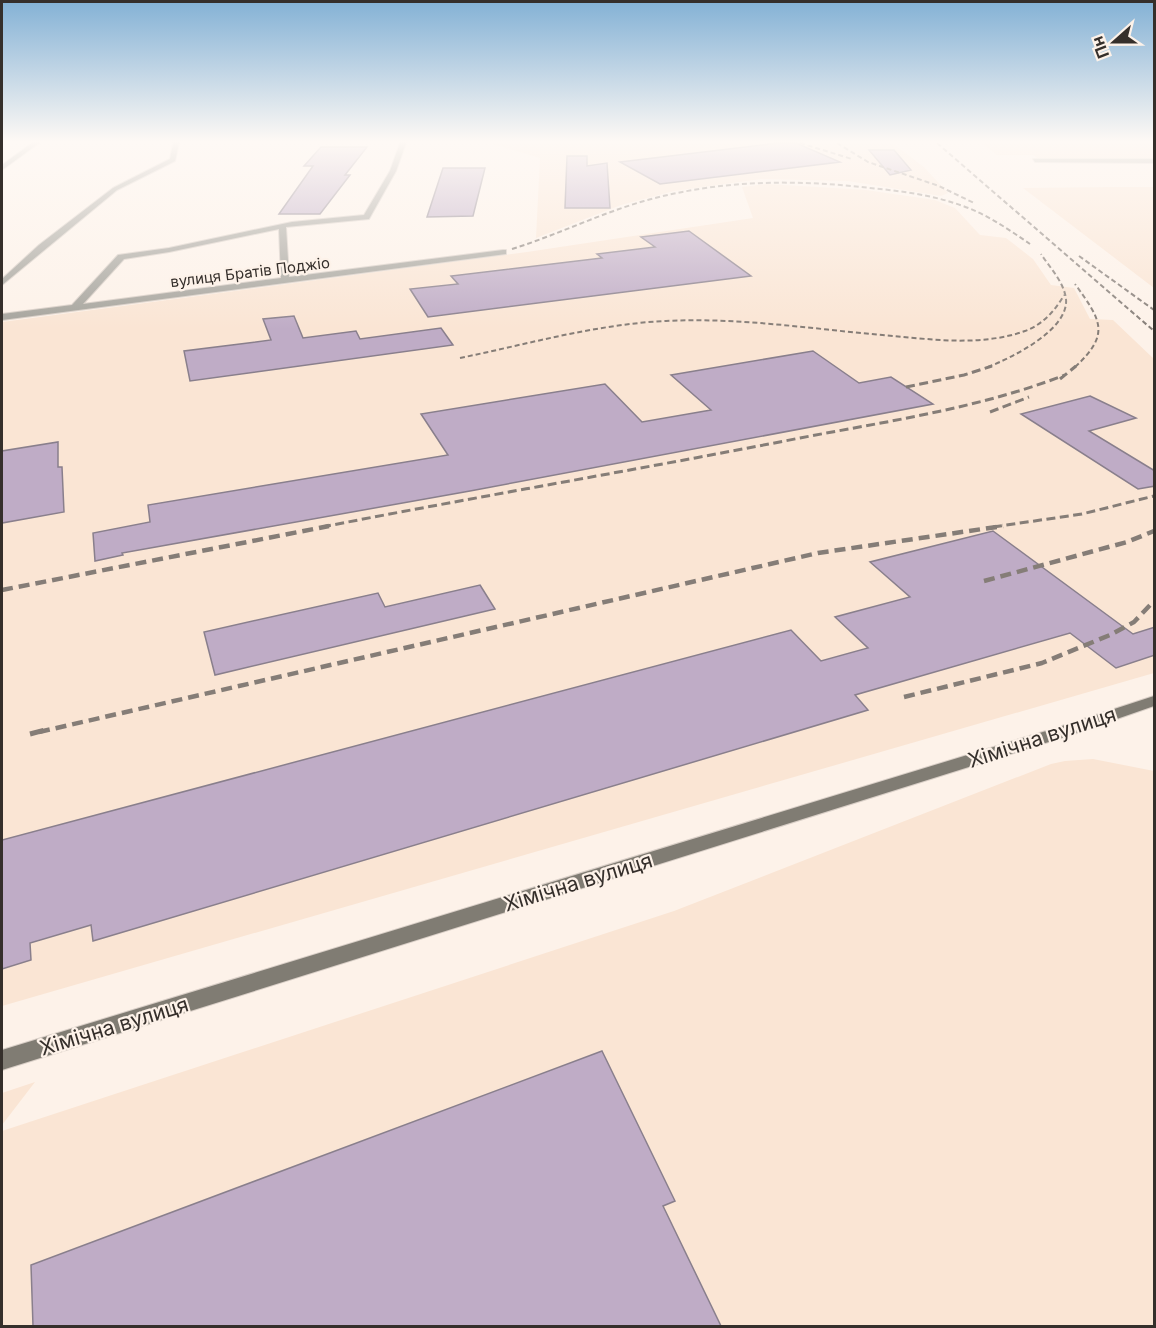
<svg xmlns="http://www.w3.org/2000/svg" width="1156" height="1328" font-family="Inter,sans-serif">
<rect width="100%" height="100%" fill="#fdf2e9"/>
<!-- built -->
<path fill="#fae5d4" d="M 489,143 L 892,143 L 924,167 L 948,193 L 941,196 L 848,181 L 761,179 L 674,191 L 621,205 L 536,238 L 540,158 Z
M 982,143 L 1154,143 L 1154,159 L 1040,160 L 1033,155 L 997,155 Z
M 767,184 L 866,190 L 935,200 L 955,208 L 980,235 L 1006,238 L 1033,259 L 1051,285 L 1074,288 L 1090,319 L 1113,320 L 1154,359 L 1154,673 L 2,1006 L 2,322 L 527,252 L 753,218 L 742,187 Z
M 1154,187 L 1154,288 L 1023,188 L 1114,187 Z
M 1093,759 L 1154,771 L 1154,1326 L 2,1326 L 2,1131 L 674,911 L 1051,764 L 1065,761 Z
M 35,1082 L 2,1125 L 2,1093 Z"/>
<!-- building -->
<path fill="#bfacc6" stroke="#897f8c" stroke-width="1.5" d="M 779,143 L 796,143 L 840,162 L 660,184 L 620,162 Z
M 321,147 L 367,147 L 345,175 L 350,175 L 320,214 L 279,214 L 313,166 L 304,166 Z
M 869,150 L 894,150 L 911,170 L 890,175 Z
M 567,156 L 587,156 L 587,166 L 607,163 L 610,208 L 565,208 Z
M 443,168 L 485,168 L 473,216 L 427,217 Z
M 689,231 L 751,276 L 428,317 L 410,289 L 458,284 L 451,276 L 602,258 L 597,254 L 655,247 L 641,237 Z
M 294,316 L 303,338 L 356,331 L 360,339 L 441,328 L 453,345 L 190,381 L 184,351 L 271,340 L 263,319 Z
M 813,351 L 859,383 L 891,377 L 933,404 L 470,491 L 122,553 L 123,555 L 95,561 L 93,533 L 150,522 L 148,505 L 448,455 L 421,414 L 605,384 L 642,422 L 711,410 L 671,375 Z
M 1090,396 L 1136,418 L 1089,431 L 1155,471 L 1155,486 L 1138,489 L 1021,414 Z
M 58,442 L 58,467 L 62,467 L 64,512 L 2,523 L 2,451 Z
M 993,531 L 1133,634 L 1155,627 L 1155,655 L 1116,668 L 1070,633 L 855,695 L 868,710 L 93,941 L 91,925 L 30,943 L 31,960 L 2,969 L 2,840 L 791,630 L 821,661 L 868,648 L 835,617 L 910,597 L 870,562 Z
M 480,585 L 495,609 L 215,675 L 204,632 L 378,593 L 385,607 Z
M 602,1051 L 675,1201 L 663,1206 L 721,1326 L 33,1326 L 31,1265 Z"/>
<g fill="none" stroke-linecap="round" stroke-linejoin="round">
<!-- minor casing -->
<g stroke="#d9cfc7" stroke-width="2">
<path id="minor" d="M 32,143 L 39,143 L 2,170 L 2,165 Z
M 173,143 L 179,143 L 175,161 L 117,190 L 2,285 L 2,279 L 39,245 L 113,188 L 170,159 Z
M 400,143 L 406,143 L 396,171 L 369,219 L 286,227 L 289,277 L 503,250 L 506,250 L 506,254 L 2,320 L 2,314 L 72,305 L 118,255 L 169,248 L 292,222 L 364,215 L 390,171 ZM 279,229 L 281,278 L 83,304 L 124,259 L 169,252 Z
M 1033,159 L 1154,159 L 1154,163 L 1035,162 Z"/>
</g>
<!-- secondary casing -->
<g stroke="#d9cfc7" stroke-width="2">
<path id="secondary" d="M 1154,696 L 1154,706 L 1071,735 L 2,1070 L 2,1050 L 1059,727 Z"/>
</g>
<!-- minor -->
<use href="#minor" fill="#a5a39c" fill-rule="evenodd"/>
<!-- secondary -->
<use href="#secondary" fill="#807c73" fill-rule="evenodd"/>
<!-- rail-far3 -->
<path stroke="#857d77" stroke-width="2" stroke-dasharray="5 3" stroke-linecap="butt" d="M 800,143 L 852,159
M 837,143 L 868,162 L 939,186 L 974,203
M 937,143 L 1154,331
M 512,249 C 557,235 599,214 644,201 C 718,180 794,179 870,188 C 901,191 933,195 963,206 C 988,215 1008,229 1030,244
M 1079,256 L 1154,310
M 460,358 C 528,344 597,324 666,321 C 742,317 818,330 894,336 C 936,340 983,346 1025,331 C 1042,325 1055,311 1064,295
M 988,367 C 1011,358 1069,330 1066,299 C 1064,282 1050,268 1041,254
M 1075,367 C 1111,334 1101,320 1075,284"/>
<!-- rail-far2 -->
<path stroke="#857d77" stroke-width="3" stroke-dasharray="9 4.5" stroke-linecap="butt" d="M 1060,379 L 1076,366
M 906,387 L 964,375 L 992,366
M 990,412 L 1029,397
M 322,527 C 481,496 641,469 800,438 C 889,421 980,408 1065,375
M 993,527 L 1082,514 L 1154,496"/>
<!-- rail-far1 -->
<path stroke="#857d77" stroke-width="4.5" stroke-dasharray="11 6" stroke-linecap="butt" d="M 984,581 L 1127,542 L 1154,531
M 2,590 L 329,526
M 904,697 L 1042,663 L 1110,635 L 1134,622 L 1154,601
M 39,732 L 818,553 L 1003,526"/>
<!-- rail -->
<path stroke="#857d77" stroke-width="5" stroke-dasharray="14 8" stroke-linecap="butt" d="M 30,734 L 45,730"/>
</g>
<!-- sky -->
<linearGradient id="sky" x2="0" y2="1"><stop stop-color="#83b1d5"/><stop offset="0.43" stop-color="#fef9f5"/><stop offset="1" stop-color="#fef9f5" stop-opacity="0"/></linearGradient>
<rect width="1156" height="329" fill="url(#sky)"/>
<g text-anchor="middle" dominant-baseline="central" stroke-width="4.5" stroke-linejoin="round" paint-order="stroke">
<!-- far-street labels -->
<g font-size="15" fill="#352f2b" stroke="#fdf2e9">
<text transform="translate(250 272) rotate(-7)">вулиця Братів Поджіо</text>
</g>
<!-- near-street labels -->
<g font-size="21" fill="#352f2b" stroke="#fdf2e9">
<text transform="translate(1042 737) rotate(-18)">Хімічна вулиця</text>
<text transform="translate(578 882) rotate(-17)">Хімічна вулиця</text>
<text transform="translate(114 1026) rotate(-17)">Хімічна вулиця</text>
</g>
</g>
<!-- border -->
<rect width="1156" height="1328" fill="none" stroke="#352f2b" stroke-width="6"/>
<!-- north arrow -->
<g transform="translate(1114 42) rotate(249)" stroke="#fdf2e9" stroke-width="4.5" paint-order="stroke">
<path d="M0-4.5L10 22L0 15L-10 22Z" fill="#352f2b"/>
<text y="-9" font-size="16" font-weight="bold" text-anchor="middle" fill="#352f2b">Пн</text>
</g>
</svg>
